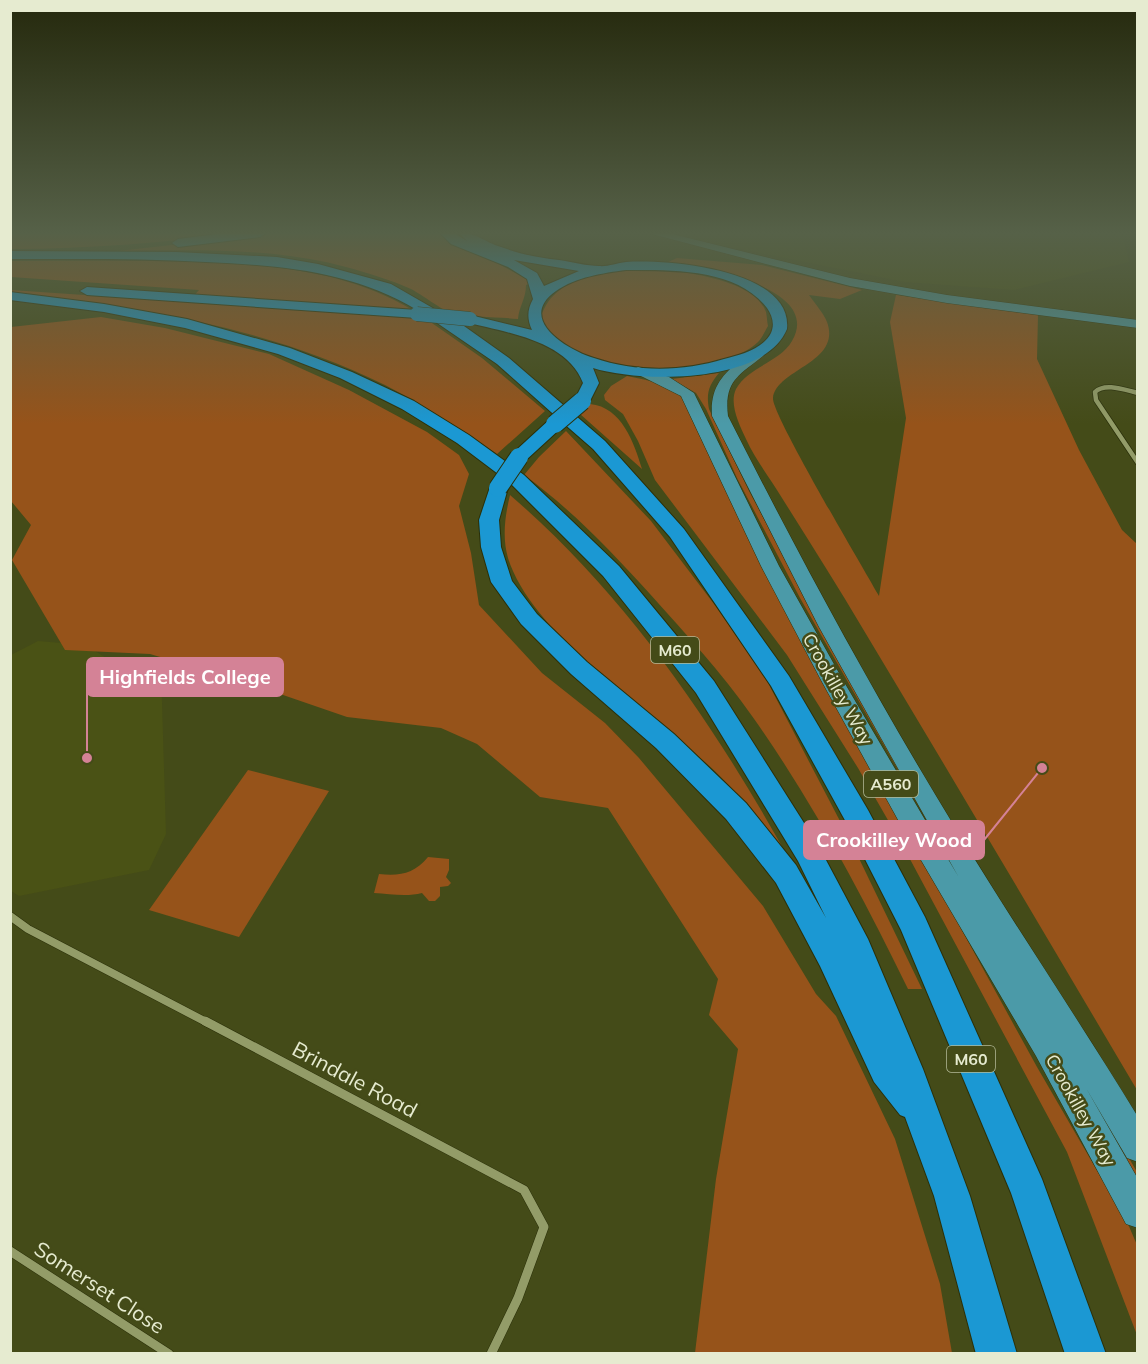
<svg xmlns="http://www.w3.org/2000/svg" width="1148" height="1364" font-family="Mulish,sans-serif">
<rect width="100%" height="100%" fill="#444b18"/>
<!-- built -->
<path fill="#4a5215" d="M 673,233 L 1122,233 L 1129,262 L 1014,290 L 905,282 L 710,243 Z
M 38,641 L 85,645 L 108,659 L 161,670 L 166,834 L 149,870 L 19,896 L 11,891 L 11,655 Z"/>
<!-- green -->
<path fill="#96531a" d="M 11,233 L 246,233 C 167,242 89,249 11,249 Z
M 277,233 L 438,233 L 453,245 L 497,263 L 526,279 L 529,284 L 526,285 C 526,299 519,306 518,319 C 498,317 469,317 450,313 C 444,311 421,294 411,289 C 391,280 368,273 346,267 C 272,247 194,250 118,251 Z
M 677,258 L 762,265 L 862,290 L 840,299 L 809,295 C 815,304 823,312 827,322 C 842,363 776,369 773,398 C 771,413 865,571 879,596 L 906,418 L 890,322 L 896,295 L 1038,315 L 1037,359 L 1079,450 L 1122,530 L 1137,544 L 1137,1090 C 1046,936 955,782 863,629 C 837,585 809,541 782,498 C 770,478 755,459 746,439 C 739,424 729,404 736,389 C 748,367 780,362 792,341 C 824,286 697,266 666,263 Z
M 183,260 C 263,265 344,268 414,311 L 192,298 L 199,290 L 11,277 L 10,261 Z
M 657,269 C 686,272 755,280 766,312 C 767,316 767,322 768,326 C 765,331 762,338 758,342 C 718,380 585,376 548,334 C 545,330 543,323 541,317 C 555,271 617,271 657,269 Z
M 11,290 L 420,318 L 429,321 L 482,358 L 545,411 L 497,454 C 461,430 424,405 385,385 C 268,327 139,307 11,292 Z
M 101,317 L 165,328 L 269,354 L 349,390 L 427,432 L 459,455 L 469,474 L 459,506 L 471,553 L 479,605 L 542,673 L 605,723 L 639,758 L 763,906 L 816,994 L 836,1016 L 895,1139 L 940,1284 L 952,1353 L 695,1353 L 716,1179 L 738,1049 L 709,1015 L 718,979 L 608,808 L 540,797 L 477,744 L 441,728 L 347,717 L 245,682 L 150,654 L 65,650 L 12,560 L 31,525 L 11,501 L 11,327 Z
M 719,373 C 709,385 706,393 709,409 L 749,491 L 825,633 L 1137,1172 L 1137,1189 L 800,598 L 737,478 L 706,409 L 696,393 L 672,379 Z
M 627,376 C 646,380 667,383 682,397 L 948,905 L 1037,1067 L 1128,1224 L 1137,1245 L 1137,1335 L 1067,1152 L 904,848 L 858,768 L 787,655 L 655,480 L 638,441 L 623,414 L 605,400 L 604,395 L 611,386 Z
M 590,404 C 622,407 634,443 642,469 L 580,414 Z
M 566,431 L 651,521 L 714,604 L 766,679 L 853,846 L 922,989 L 908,989 C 862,895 813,802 752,716 C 722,673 685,633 650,594 C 611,551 571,509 524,475 L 539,457 Z
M 510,495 C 624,593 711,720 784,850 C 758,817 731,784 698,756 C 641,704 531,632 508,558 C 502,537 505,516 510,495 Z
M 248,770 L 329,791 L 239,937 L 149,910 Z
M 428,857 L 449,859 L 449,870 L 446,877 L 451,883 L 448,886 L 440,887 L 440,896 L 435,901 L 429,901 L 422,893 C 407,897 390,894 374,893 L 379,874 C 400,876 414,874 428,857 Z"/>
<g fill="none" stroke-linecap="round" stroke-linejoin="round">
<!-- street-far2 casing -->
<g stroke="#2b3009" stroke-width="6">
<path id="street-far2" d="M 1138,393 C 1125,390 1105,382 1095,392 L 1096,400 L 1138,463"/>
</g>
<!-- street-far1 casing -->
<g stroke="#2b3009" stroke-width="9">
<path id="street-far1" d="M 10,916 L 28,929 L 208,1023"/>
</g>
<!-- street casing -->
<g stroke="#2b3009" stroke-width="10">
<path id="street" d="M 205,1021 L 524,1190 L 544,1227 L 518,1298 L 491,1354
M 10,1251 L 169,1354"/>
</g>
<!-- primary casing -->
<g stroke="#2b3009" stroke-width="1">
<path id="primary" d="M 648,233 L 668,233 L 850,278 L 947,295 L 1138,320 L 1138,328 L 947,303 L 850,286 Z
M 758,349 L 763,350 L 765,353 L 763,356 C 738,376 724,381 728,416 C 799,556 874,695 956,829 C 1015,926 1079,1020 1138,1117 L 1138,1162 L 1127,1158 L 1086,1088 L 1138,1179 L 1138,1228 L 1126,1224 L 1036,1056 L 908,838 L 822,682 L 761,566 L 681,396 L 631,371 L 638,367 L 669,377 L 694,393 L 779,566 L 844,682 L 958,876 L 819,627 L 712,416 C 710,389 721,375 742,359 C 747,355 751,351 758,349 Z"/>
</g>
<!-- highway casing -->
<g stroke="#2b3009" stroke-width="2">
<path id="highway" d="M 226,233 L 266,233 L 260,237 L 178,247 L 172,243 L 178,239 Z
M 440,233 L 454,233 L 467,241 L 459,233 C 478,233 484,242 501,247 C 520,254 539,258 559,260 C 572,262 587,266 599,266 C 607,267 617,263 626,262 C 666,259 793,269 787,329 C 765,384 640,383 593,368 L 599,383 L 588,405 L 576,405 L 574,401 L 583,383 C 567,340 504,332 465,322 L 463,319 L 470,315 L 532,330 C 527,319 527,310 533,299 L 527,279 L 508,267 L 451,244 ZM 514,260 L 579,271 L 544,286 L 537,273 ZM 626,270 C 670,270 737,268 767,308 C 772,315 775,324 771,333 C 763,349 740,355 724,359 C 682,372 635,372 594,358 C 567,350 516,319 556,291 C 576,277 603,273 626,270 Z
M 10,251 L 176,252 L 277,257 L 318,264 L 391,284 L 464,326 L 509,358 L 605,441 L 684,529 L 789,676 L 868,810 L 925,917 L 1042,1179 L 1106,1354 L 1065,1354 L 1011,1193 L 901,930 L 847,824 L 771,686 L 670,537 L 593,449 L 562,422 L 561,428 L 525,461 L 513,461 L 510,457 L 513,453 L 549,420 L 560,420 L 497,364 L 424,314 L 417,318 L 87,295 L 80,291 L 87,287 L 417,310 C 353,271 279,265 206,262 C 141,258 76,259 10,259 Z
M 10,292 L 104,304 L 187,319 L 290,348 L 352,372 L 414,401 L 469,435 L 524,475 L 619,566 L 714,681 L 818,845 L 868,939 L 923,1069 L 970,1196 L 1017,1354 L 976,1354 L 934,1196 L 905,1117 L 900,1115 L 874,1082 L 820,966 L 776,883 L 726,819 L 656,748 L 571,674 L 521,624 L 491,582 L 481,547 L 479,520 L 491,484 L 505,484 L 508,488 L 499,520 L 501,547 L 512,581 L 537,614 L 587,662 L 674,734 L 746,803 L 796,865 L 826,918 L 798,861 L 696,693 L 603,576 L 510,483 L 457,443 L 402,409 L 340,378 L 278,354 L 185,328 L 104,312 L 10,300 Z"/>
</g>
<!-- street-far2 -->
<use href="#street-far2" stroke="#939c68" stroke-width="4.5"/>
<!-- street-far1 -->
<use href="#street-far1" stroke="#939c68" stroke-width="8"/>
<!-- street -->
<use href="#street" stroke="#939c68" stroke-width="9"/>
<!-- primary -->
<use href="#primary" fill="#4b9aa8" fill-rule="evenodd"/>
<!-- highway -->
<use href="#highway" fill="#1b98d3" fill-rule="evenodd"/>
<!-- highway-bridge-far1 casing -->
<g stroke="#2b3009" stroke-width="15" stroke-linecap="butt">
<path id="highway-bridge-far1" d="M 417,314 L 470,319"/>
</g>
<!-- highway-bridge casing -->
<g stroke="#2b3009" stroke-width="20" stroke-linecap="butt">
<path id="highway-bridge" d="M 555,424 L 582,401
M 498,488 L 519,457"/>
</g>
<!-- highway-bridge-far1 -->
<use href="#highway-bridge-far1" stroke="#1b98d3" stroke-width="14"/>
<!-- highway-bridge -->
<use href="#highway-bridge" stroke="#1b98d3" stroke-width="18"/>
</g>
<!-- sky -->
<linearGradient id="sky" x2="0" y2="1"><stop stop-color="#25290d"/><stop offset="0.55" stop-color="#566148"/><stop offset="1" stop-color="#566148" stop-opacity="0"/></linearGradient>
<rect width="1148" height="424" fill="url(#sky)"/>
<g text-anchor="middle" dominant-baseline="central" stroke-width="5" stroke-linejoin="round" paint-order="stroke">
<!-- shield labels -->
<g fill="#444b18" stroke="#b5bb99" stroke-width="1.5">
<rect x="651" y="637" width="48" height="26" rx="4.5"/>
<rect x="864" y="771" width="54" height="26" rx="4.5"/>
<rect x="947" y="1046" width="48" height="26" rx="4.5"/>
</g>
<g font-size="16" font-weight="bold" fill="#e6ebd0">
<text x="675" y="650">M60</text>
<text x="891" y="784">A560</text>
<text x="971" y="1059">M60</text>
</g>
<!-- street labels -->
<g font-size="18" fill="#e6ebd0" stroke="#444b18">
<text transform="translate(838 689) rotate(61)">Crookilley Way</text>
<text transform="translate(1081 1110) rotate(61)">Crookilley Way</text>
</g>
<!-- near-street labels -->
<g font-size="21" fill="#e6ebd0" stroke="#444b18">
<text transform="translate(355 1079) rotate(28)">Brindale Road</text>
<text transform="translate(100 1287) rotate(33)">Somerset Close</text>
</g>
</g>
<!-- callouts -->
<path fill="none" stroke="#d48296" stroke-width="2" d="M87 758L87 677M1042 768L984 840"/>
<g fill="#d48296" stroke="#444b18" stroke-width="2">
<circle cx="87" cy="758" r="6"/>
<circle cx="1042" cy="768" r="6"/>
</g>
<g fill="#d48296" stroke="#d48296" stroke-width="2">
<rect x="87" y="658" width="196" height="38" rx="6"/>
<rect x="804" y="821" width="180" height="38" rx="6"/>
</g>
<g font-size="20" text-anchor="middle" font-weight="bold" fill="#fff">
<text x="185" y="684">Highfields College</text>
<text x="894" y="847">Crookilley Wood</text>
</g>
<!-- border -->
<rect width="1148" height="1364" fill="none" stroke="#e6ebd0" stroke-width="24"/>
</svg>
